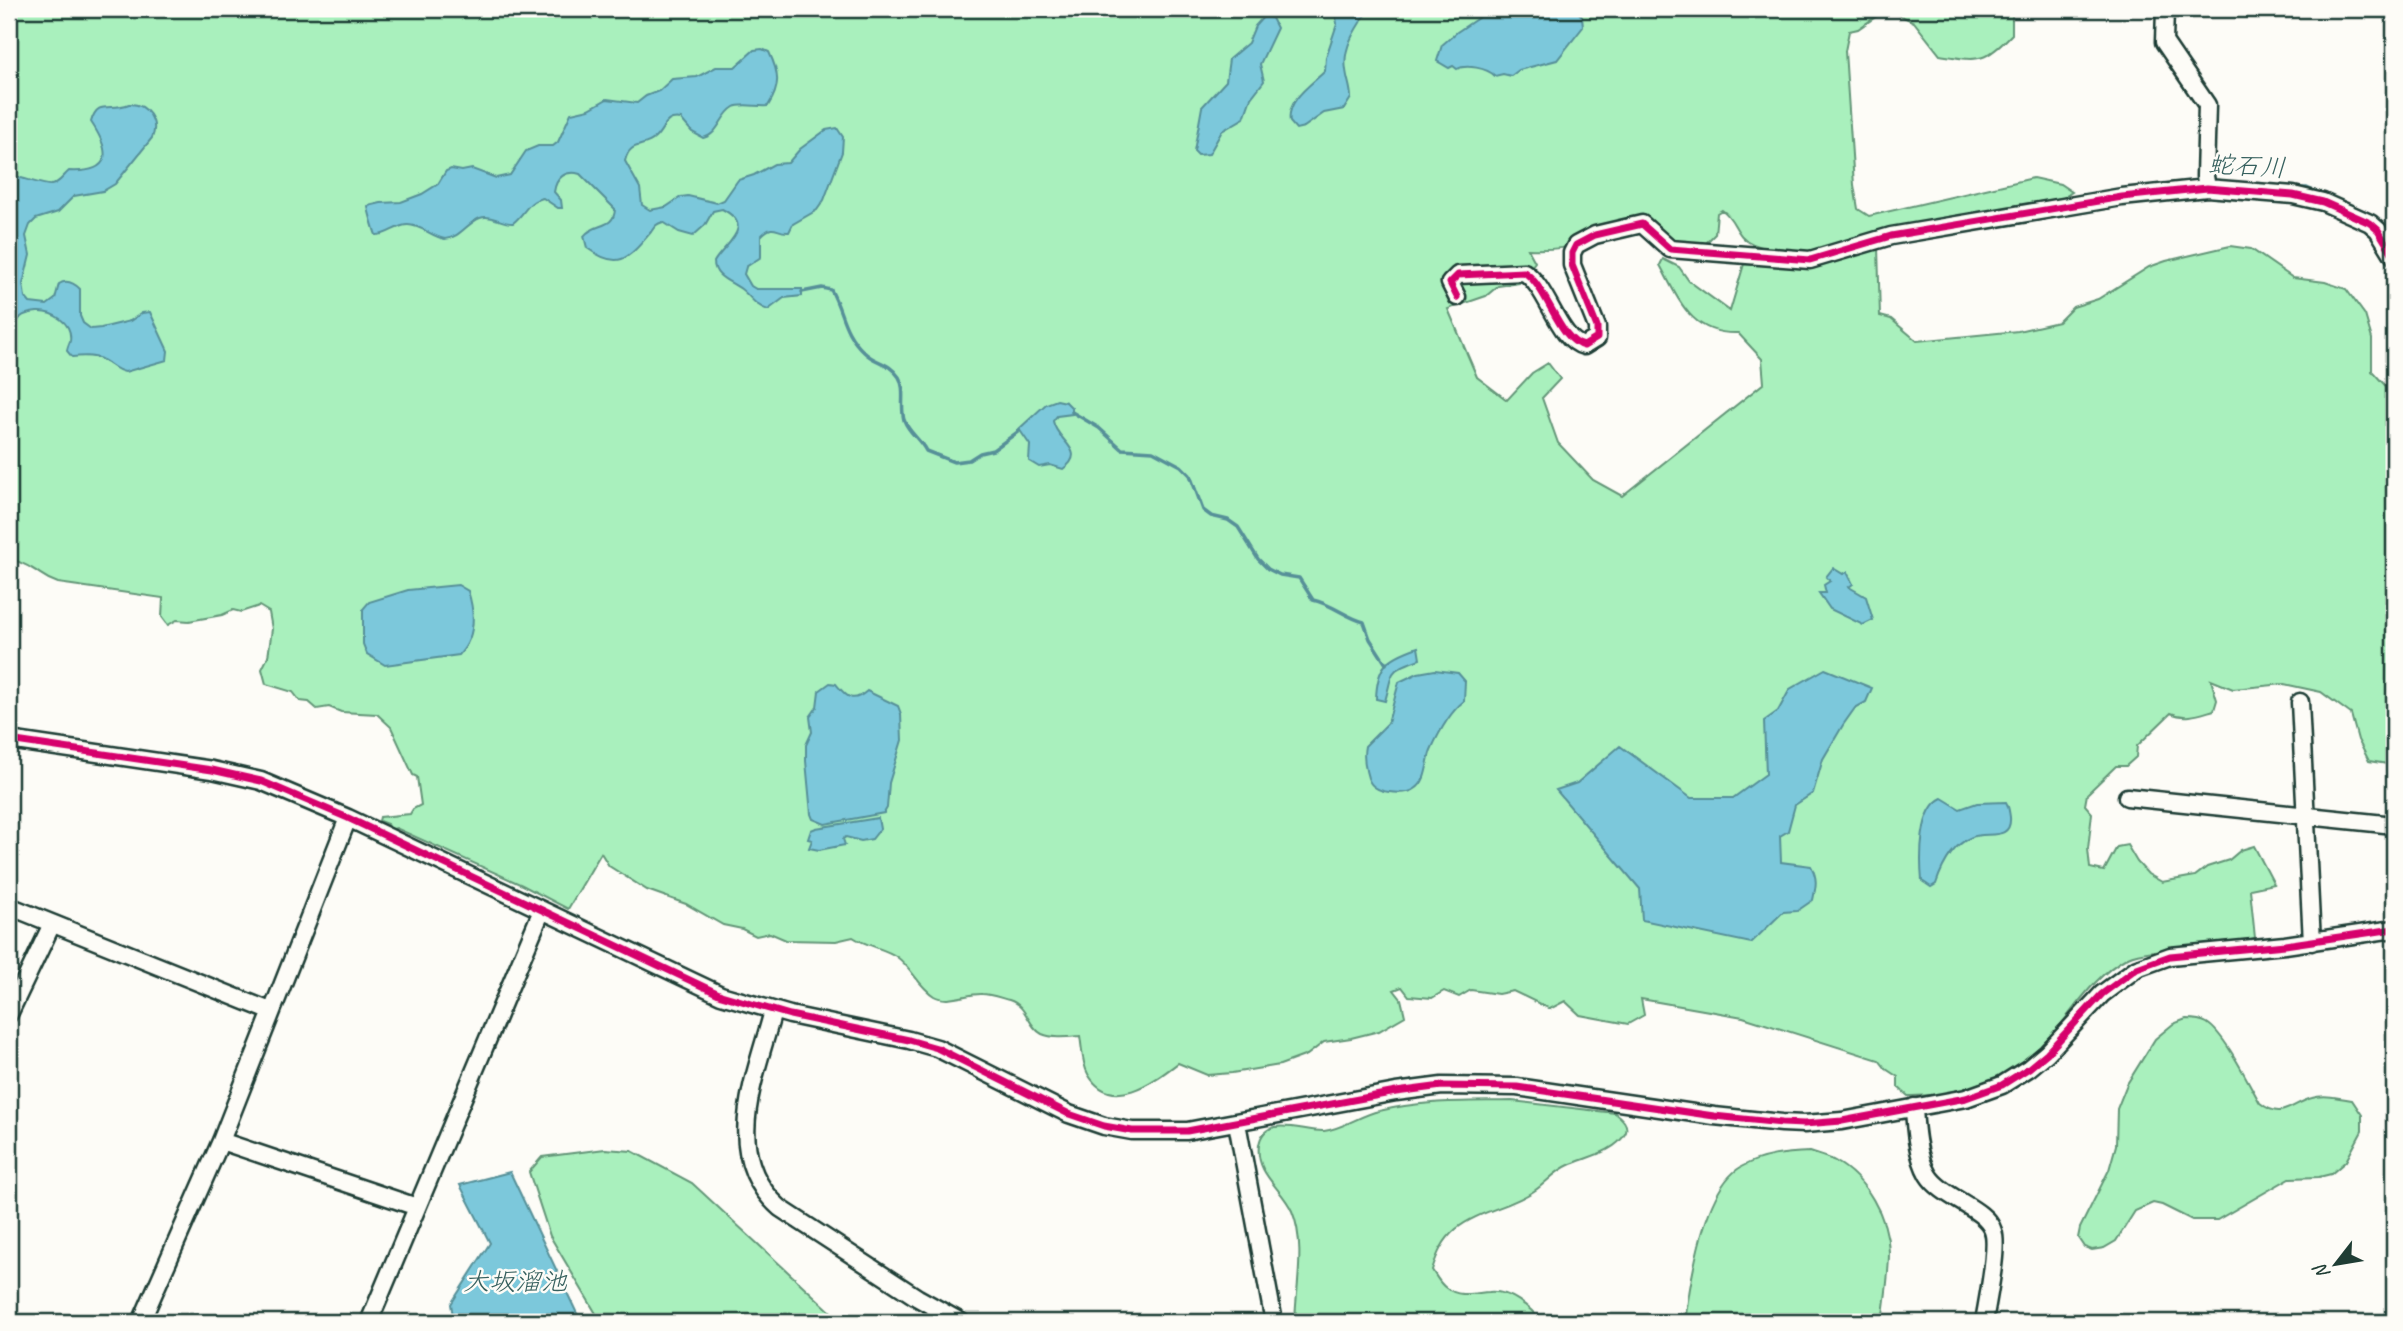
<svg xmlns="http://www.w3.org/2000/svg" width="2403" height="1331" font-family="Caveat,'Klee One',sans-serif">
<rect width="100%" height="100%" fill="#fdfcf7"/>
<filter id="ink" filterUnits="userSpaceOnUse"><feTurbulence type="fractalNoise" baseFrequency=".0143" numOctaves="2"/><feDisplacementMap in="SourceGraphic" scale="14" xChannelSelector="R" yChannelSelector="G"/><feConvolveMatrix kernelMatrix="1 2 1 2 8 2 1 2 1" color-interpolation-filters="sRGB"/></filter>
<g filter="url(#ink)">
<!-- green -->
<path fill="#a9f0bd" stroke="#649678" stroke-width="2" d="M 9,9 L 2012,9 L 2012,34 C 1984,64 1978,61 1940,55 L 1914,22 L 1887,9 L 1858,29 L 1849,31 L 1845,51 L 1854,185 L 1858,209 L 1869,216 L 2033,178 L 2060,184 L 2072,192 L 2063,198 C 2008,207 1953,217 1899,229 C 1866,237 1829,253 1795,253 C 1780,253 1766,249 1753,244 C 1735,237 1736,219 1722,210 L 1717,213 L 1715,234 L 1704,245 L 1671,246 L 1647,223 C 1604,240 1575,251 1528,249 L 1535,262 L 1519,283 L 1498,286 L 1486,296 L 1448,309 L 1477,377 L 1507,400 L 1532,373 L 1548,363 L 1560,379 L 1542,398 L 1558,443 L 1593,480 L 1622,496 L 1764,383 L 1762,359 L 1738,333 C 1691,335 1679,300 1660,265 L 1663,259 L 1679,267 L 1689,281 L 1730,311 L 1744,264 L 1812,268 L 1878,247 L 1880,316 L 1891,319 L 1917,341 L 2018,331 L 2058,322 L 2073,307 L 2098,299 L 2149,267 L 2166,261 L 2230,246 L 2251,249 L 2293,278 L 2325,282 L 2346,289 L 2365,315 L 2372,339 L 2372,371 L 2394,395 L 2394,765 L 2369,761 L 2358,740 L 2351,714 L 2321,692 L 2284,684 L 2233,689 L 2211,680 L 2217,700 L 2214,710 C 2200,714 2186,720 2171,713 L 2137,746 L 2136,757 L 2126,766 L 2116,766 L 2087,794 L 2085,805 L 2092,813 L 2088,849 L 2090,868 L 2104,871 L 2117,847 L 2127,845 L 2137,862 L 2148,874 L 2162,882 L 2195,876 L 2207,867 L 2229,860 L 2241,850 L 2254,846 L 2274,884 L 2250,889 L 2255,938 C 2223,948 2187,945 2154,951 C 2146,952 2136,953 2128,957 C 2097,974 2079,1002 2058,1028 C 2019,1075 1968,1097 1908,1096 L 1898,1087 L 1898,1077 L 1886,1069 L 1879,1060 L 1743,1017 L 1641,999 L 1644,1015 L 1628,1024 L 1580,1015 L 1565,1001 L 1550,1009 L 1513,991 L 1498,994 L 1471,990 L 1459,997 L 1444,991 L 1432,998 L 1409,996 L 1402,987 L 1394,990 L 1401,999 L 1405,1016 L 1379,1031 L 1351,1038 L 1324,1042 L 1307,1055 L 1280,1065 L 1232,1073 L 1207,1075 L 1178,1063 C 1153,1082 1111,1114 1088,1074 C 1082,1064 1082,1047 1080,1036 C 1068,1037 1053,1039 1042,1034 C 1027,1026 1028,1006 1009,1000 C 1001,998 990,994 982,994 C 968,993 948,1004 934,996 C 918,986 912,968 897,957 C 887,949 866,946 853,937 L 836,941 L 786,940 L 770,933 L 756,936 L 742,929 L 723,925 L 686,904 L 647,890 L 609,866 L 601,853 L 568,909 L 522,885 L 396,828 L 390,830 L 382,827 L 387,824 L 379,821 L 380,817 L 410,814 L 413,809 L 421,805 L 417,777 L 413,775 L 391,727 L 377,714 L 341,712 L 329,707 L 317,709 L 309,702 L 300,701 L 293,692 L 266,684 L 262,669 L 268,657 L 272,629 L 269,612 L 259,606 L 241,612 L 233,610 L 222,615 L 189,621 L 177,620 L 168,625 L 162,617 L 163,598 L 58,583 C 43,578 42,574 31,568 C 23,563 16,562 9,556 Z
M 2186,1019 C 2193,1019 2200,1019 2207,1023 C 2225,1034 2249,1084 2260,1103 C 2283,1121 2290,1104 2312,1098 C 2325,1094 2339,1098 2352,1100 L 2362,1115 L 2362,1131 L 2346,1161 L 2331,1174 L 2319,1177 L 2290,1178 L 2217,1220 L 2192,1220 L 2162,1205 L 2153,1203 L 2135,1211 L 2116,1241 L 2104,1248 L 2092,1250 L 2084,1247 L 2078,1238 L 2080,1228 L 2109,1170 L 2116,1145 L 2117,1109 L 2127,1084 L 2155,1039 L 2173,1024 Z
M 1512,1101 L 1615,1113 C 1622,1118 1630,1125 1625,1134 C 1614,1153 1586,1157 1569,1165 C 1555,1171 1546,1183 1534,1191 C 1511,1207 1478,1211 1456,1229 C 1443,1240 1437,1254 1432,1270 C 1436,1276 1440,1284 1446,1288 C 1460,1298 1474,1293 1489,1292 C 1509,1290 1531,1307 1541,1322 L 1295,1322 C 1296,1287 1306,1244 1292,1211 C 1282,1188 1255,1174 1259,1145 C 1264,1113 1303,1132 1324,1131 C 1343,1129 1360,1115 1379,1111 C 1423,1100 1468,1102 1512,1101 Z
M 605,1149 L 632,1151 L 692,1183 L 842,1322 L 601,1322 L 550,1236 L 529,1172 L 542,1157 Z
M 1810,1152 C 1818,1155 1828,1157 1835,1161 C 1866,1178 1888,1217 1889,1252 C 1889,1275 1885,1299 1882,1322 L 1685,1322 C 1690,1283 1704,1188 1741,1167 C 1762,1155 1786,1153 1810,1152 Z"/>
<!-- water -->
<path fill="#7cc8db" stroke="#579098" stroke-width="2" d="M 1327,9 L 1369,9 C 1357,27 1342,47 1346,70 C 1347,80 1351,88 1351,98 L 1344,109 L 1324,113 L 1304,127 L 1296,129 L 1290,122 C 1286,100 1312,84 1325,71 L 1326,57 L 1337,24 L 1336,17 Z
M 1550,9 L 1576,9 L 1582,17 L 1583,27 L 1557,60 L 1519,70 L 1511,76 L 1503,74 L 1495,76 C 1487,68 1466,64 1457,69 L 1453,66 L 1449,68 L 1437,61 L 1442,45 L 1457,32 L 1487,12 L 1496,11 L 1523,17 Z
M 1264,16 L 1272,18 L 1277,28 L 1260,64 L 1264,81 L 1251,98 L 1244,118 L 1222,131 L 1209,154 L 1198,155 L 1194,151 L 1202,107 L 1226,81 L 1229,59 L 1248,43 L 1255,26 Z
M 762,49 L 769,52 C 779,73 781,86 768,106 C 758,107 741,103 734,107 C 720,115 720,134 703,138 L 692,132 L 681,119 C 664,116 665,129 655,138 C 644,149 630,140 625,161 L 640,188 L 642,205 L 650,210 L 666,207 L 681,197 L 688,196 L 717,203 L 724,200 L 738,180 L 754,175 L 774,164 L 788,163 L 800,149 L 826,130 L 837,128 L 843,137 L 842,152 L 824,200 L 817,210 L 793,224 L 789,232 C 775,233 775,222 761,236 L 761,257 L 746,267 L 744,274 L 751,286 L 756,289 L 802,289 L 802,296 L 784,298 L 768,310 C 755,306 750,296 741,289 C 730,281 714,277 714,262 C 724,244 757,227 722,209 L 713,211 L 705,225 L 693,236 L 679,232 L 663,222 C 656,224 655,226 651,232 C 628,259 619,271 587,248 L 584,236 C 595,222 614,230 615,209 L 580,174 C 566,170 556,177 554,192 L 561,200 L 562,208 L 558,208 L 543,198 C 527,201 525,214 513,223 C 502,224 492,214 480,218 C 467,223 460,238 445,239 C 432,237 421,225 408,225 C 396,225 387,236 376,235 C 374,230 368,210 368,206 L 381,203 L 401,202 L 422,194 L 438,184 L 446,171 L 451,169 L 462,171 L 472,169 L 496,178 L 510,175 L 526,151 L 538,146 L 553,146 L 558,142 L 571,113 L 589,109 L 607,99 L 637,103 L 646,96 L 659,91 L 672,79 L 697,77 L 716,67 L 735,67 L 754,50 Z
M 129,104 C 147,103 159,122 152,138 L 115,184 L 103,191 L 74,196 L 58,212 L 36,219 L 30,225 L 26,236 L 30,255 L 23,284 L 25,297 L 30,303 L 47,305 L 55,299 L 59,284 C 67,279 74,283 80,289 L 80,316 L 83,323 L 91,329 L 101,328 L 130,321 L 142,313 L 150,312 L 168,351 L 167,360 L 125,372 C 115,370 111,364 103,360 C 94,355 82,356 72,357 L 67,351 C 67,348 69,344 70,341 C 73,322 52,311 37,312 C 32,313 26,313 21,317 C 11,326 17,343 9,352 L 9,164 C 10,167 11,172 14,175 C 16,177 48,186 51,185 C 59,184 63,176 69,171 C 113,173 111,152 91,122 C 98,98 110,112 129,104 Z
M 1057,400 L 1066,402 L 1072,408 L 1072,414 L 1057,416 L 1053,421 C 1056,441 1089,451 1063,469 L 1050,465 L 1039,467 L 1029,461 L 1030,445 L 1019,429 L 1046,404 Z
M 1833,568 L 1843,574 L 1847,572 L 1853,584 L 1849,587 L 1866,597 L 1873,620 L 1863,625 L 1830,609 L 1819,593 L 1826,593 L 1824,585 L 1830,581 L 1826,577 Z
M 458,585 L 468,591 C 475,613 476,637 459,655 L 385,665 L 367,654 L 363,644 L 363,609 L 369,602 L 408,590 Z
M 1418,647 L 1420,659 C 1387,671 1394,670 1385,701 L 1376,699 C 1377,666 1386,658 1418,647 Z
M 1825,669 L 1872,688 L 1866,702 L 1855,708 L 1843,725 L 1823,759 L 1813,793 L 1795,805 L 1788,831 L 1780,836 L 1781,862 L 1811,866 C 1818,879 1816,886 1813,900 L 1797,911 L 1783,912 L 1751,943 L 1642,920 L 1640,889 L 1556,790 L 1577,783 L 1620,746 L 1691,798 L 1733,798 L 1766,774 L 1764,721 L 1778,711 L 1790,689 Z
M 1435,670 L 1458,673 L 1465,681 L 1464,701 C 1449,713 1439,732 1431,750 C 1426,762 1428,781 1415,789 C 1408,794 1397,793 1389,792 C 1380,791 1371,787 1368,778 C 1365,768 1363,756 1365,746 L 1388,723 L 1399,682 L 1418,673 Z
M 830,683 L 836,684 C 847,697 852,704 867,691 L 898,706 L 901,714 L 902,740 L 889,783 L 887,808 L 884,813 L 825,824 L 813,819 L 811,814 L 806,761 L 806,745 L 812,732 L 810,717 L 817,707 L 819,691 Z
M 1942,798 L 1960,809 L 1977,803 L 2006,802 C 2009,807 2009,811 2010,817 C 2012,842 1986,831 1972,837 C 1952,845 1942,866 1936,884 L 1931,887 L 1922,881 C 1920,859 1919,808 1942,798 Z
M 878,818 L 880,829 L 872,839 L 861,841 L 846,837 L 843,839 L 845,845 L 819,850 L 809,848 L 812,840 L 808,839 L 811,830 L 816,828 Z
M 510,1172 L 581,1322 L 454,1322 L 451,1304 L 490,1243 L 460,1185 Z"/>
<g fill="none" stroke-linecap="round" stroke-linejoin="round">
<!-- stream -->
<path stroke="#579098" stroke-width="3.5" d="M 2294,188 L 2307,188 L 2320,194
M 802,292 L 822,288 L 831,290 C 844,314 842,331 864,352 C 876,364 888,361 899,377 C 906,388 900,406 904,420 C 909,433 920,439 926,451 L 954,462 L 969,460 L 980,453 L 993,450 L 1019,431
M 1072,412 L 1099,428 L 1122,449 L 1153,451 L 1181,466 L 1190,475 L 1203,510 L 1211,516 L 1228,520 L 1238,527 L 1258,559 L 1268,569 L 1280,575 L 1299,578 L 1313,600 C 1332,604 1347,618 1364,622 L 1370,639 L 1386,664"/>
<!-- minor casing -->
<g stroke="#1f3d34" stroke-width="21">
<path id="minor" d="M 2165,9 L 2164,42 L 2207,105 L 2205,176 L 2207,188
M 1457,297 L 1450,283 L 1458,275 L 1524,272 C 1548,287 1558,340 1584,346 L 1597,338 L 1597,327 L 1572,265 L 1572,253 L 1576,245 L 1595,235 L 1642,224 L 1670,249 L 1810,260 L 1891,236 L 2122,197 L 2207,188 L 2293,195 L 2323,202 L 2370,223 L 2378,230 L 2394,256
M 2300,702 L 2312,942
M 9,740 L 212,770 L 261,781 L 348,818 L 721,995 L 790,1015 L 909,1040 L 937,1048 L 1069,1114 L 1104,1126 L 1132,1131 L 1187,1131 L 1396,1092 L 1442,1086 L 1517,1087 L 1714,1116 L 1782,1123 L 1804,1124 L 1842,1121 L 1966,1098 L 2002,1085 L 2029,1068 L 2047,1053 L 2102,994 L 2137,968 L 2170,956 L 2285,945 L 2394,929
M 2127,797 L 2394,825
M 9,906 L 270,1011
M 773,1011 C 756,1077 719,1154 780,1208 L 918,1298 L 961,1322
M 9,1014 L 52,924
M 1914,1107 C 1915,1128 1917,1156 1928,1175 C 1942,1198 1986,1208 1993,1231 C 1999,1247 1987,1302 1984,1322
M 1237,1123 L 1274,1322
M 221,1141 L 417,1207
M 141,1322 L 221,1141 L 348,818
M 369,1322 L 542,910"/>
</g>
<!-- minor -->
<use href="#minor" stroke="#fdfcf7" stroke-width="16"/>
<!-- cycleway casing -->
<g stroke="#fdfcf7" stroke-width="11">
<path id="cycleway" d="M 1457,297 L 1450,283 L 1458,275 L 1524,272 C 1548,287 1558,340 1584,346 L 1597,338 L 1597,327 L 1572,265 L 1572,253 L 1576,245 L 1595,235 L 1642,224 L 1670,249 L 1810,260 L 1891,236 L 2122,197 L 2207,188 L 2293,195 L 2323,202 L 2370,223 L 2378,230 L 2394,256
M 9,740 L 212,770 L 261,781 L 348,818 L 721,995 L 790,1015 L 909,1040 L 937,1048 L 1069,1114 L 1104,1126 L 1132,1131 L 1187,1131 L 1396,1092 L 1442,1086 L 1517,1087 L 1714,1116 L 1782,1123 L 1804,1124 L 1842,1121 L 1966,1098 L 2002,1085 L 2029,1068 L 2047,1053 L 2102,994 L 2137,968 L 2170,956 L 2285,945 L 2394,929"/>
</g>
<!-- cycleway -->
<use href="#cycleway" stroke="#d6006c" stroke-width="7"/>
</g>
</g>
<g text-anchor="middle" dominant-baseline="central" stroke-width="5" stroke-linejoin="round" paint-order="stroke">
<!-- water labels -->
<g font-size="26" font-style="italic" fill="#36605e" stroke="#fdfcf7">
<text transform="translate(2247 166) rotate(3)">蛇石川</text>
<text x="515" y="1281">大坂溜池</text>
</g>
</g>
<!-- margin -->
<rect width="2403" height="1331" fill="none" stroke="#fdfcf7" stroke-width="35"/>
<rect x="18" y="18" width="2368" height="1296" fill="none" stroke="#1f3d34" stroke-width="2.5" filter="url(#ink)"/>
<!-- north arrow -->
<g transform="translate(2336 1264) rotate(239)" stroke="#fdfcf7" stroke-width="5" paint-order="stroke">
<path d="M0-5L12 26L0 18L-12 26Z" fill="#1f3d34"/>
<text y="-10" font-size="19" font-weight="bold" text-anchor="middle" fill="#1f3d34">N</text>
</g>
</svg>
